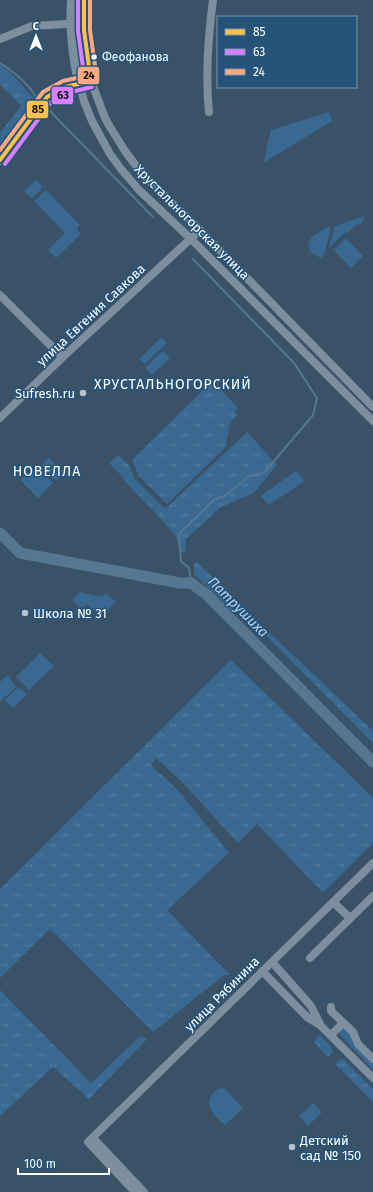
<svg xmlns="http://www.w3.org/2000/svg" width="373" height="1192" font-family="'Fira Sans',sans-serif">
<defs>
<pattern id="grass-tufts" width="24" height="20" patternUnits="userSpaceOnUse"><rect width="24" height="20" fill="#396891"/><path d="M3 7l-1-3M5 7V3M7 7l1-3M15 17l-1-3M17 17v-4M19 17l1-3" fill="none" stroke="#577fa2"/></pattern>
</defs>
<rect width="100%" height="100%" fill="#395267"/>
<!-- grass -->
<path fill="url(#grass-tufts)" d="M 0,65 L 11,73 L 36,101 L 32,107 L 32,109 L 0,153 L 0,133 L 21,106 L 0,84 Z
M 212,381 L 238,408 L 234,413 L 237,415 L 230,423 L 226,442 L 227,446 L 167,504 L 139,476 L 132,460 Z
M 247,432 L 277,465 L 254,493 L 221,507 L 186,539 L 185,552 L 180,552 L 176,537 L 162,520 L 122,478 L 122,476 L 109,463 L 118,455 L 130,466 L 134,478 L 165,509 Z
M 197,562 L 265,629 L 323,683 L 373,731 L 373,743 L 237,606 L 231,610 L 194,574 L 194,563 Z
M 231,660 L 373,798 L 373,843 L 323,893 L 257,824 L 238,843 L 182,782 L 156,758 L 151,765 L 177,789 L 229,853 L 167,910 L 230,975 L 224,975 L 153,1032 L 50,929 L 0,978 L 0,889 Z
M 0,990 L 91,1083 L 139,1037 L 144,1037 L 147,1039 L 89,1099 L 53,1067 L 0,1116 Z
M 342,1029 L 346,1030 L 373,1062 L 373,1070 L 340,1035 L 340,1032 Z
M 320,1035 L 332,1048 L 333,1052 L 328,1057 L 314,1042 Z
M 340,1059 L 343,1059 L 373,1089 L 373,1102 L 335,1064 Z"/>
<!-- green -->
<path fill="#396891" d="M 329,112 L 332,121 L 265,162 L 264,160 L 271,130 Z
M 36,180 L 43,187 L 32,198 L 24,191 Z
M 46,190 L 80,225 L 77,229 L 81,234 L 56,258 L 48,250 L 65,233 L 34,201 Z
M 364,216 L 363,221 L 361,224 L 356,225 L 347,233 L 345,233 L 330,247 L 329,246 L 335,226 Z
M 329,226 L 331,228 L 325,252 L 321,258 L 311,253 L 308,245 L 311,237 Z
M 346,238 L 363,256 L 351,268 L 334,250 Z
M 162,337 L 167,343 L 145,364 L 139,359 Z
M 161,352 L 164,352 L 169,357 L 169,359 L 153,374 L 151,374 L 146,369 L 146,367 Z
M 49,458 L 65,473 L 56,481 L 41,466 Z
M 36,465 L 53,483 L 38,498 L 20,480 Z
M 296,471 L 305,481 L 269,505 L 260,496 Z
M 80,592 L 102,597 L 106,593 L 116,602 L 101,617 L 87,604 L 84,607 L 79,607 L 72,600 Z
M 40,653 L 54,666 L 29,690 L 16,677 Z
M 8,675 L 16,687 L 0,702 L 0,682 Z
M 18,687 L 27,694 L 13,708 L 5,700 Z
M 221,1088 L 225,1089 L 243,1108 L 225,1125 C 218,1118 204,1108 211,1096 C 214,1092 216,1090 221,1088 Z
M 313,1103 L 322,1112 L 308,1126 L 299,1116 Z"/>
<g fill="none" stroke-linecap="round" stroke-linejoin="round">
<!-- stream -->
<path stroke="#567692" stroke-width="2" d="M 0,63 C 10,69 20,77 28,86 C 33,91 35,97 40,102
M 45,106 L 153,217
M 191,583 L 189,568 L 181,561 L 179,534 L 214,500 L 226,495 L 249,476 L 264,473 L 313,415 L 317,398 L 294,363 L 193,259"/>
<!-- river -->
<path stroke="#567692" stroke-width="11" d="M 0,533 L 20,553 L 180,583 L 191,583 L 207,595 L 373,762"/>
<!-- minor -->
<path stroke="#7d8e9e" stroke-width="8" d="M 0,39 L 32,26 L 83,23
M 91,81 L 105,118 L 110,127 L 125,151 L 143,175 L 200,230 L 373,407
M 79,82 L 84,101 L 92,121 L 110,154 L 121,169 L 139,190 L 191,239 L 373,421
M 209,112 C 205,74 208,38 213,0
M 0,295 L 45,340 L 63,357
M 0,418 L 63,357 L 200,230
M 333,902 L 350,918
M 310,958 L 373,896
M 272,962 L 311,1006 L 320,1024
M 262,971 L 307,1017 L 320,1025 L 373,1078
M 331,1007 L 331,1011 L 353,1032 L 358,1044 L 373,1059
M 331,1035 L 343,1023
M 93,1138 L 144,1192
M 135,1192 L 88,1142 L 373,863"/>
<!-- major -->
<path stroke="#7c8e9d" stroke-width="10" d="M 72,0 C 70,28 73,55 79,82
M 0,160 L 47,97 L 65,87 L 91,81 C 86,54 81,27 84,0"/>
<!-- bus-1 casing -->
<g stroke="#26537a" stroke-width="7">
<path id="bus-1" d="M 84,0 L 84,30 L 91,81
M 0,160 L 47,97 L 65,87 L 91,81"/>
</g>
<!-- bus-2 casing -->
<g stroke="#26537a" stroke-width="7">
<path id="bus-2" d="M 78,0 L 78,31 L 85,82
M 5,164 L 51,102 L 67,93 L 92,87"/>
</g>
<!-- bus-3 casing -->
<g stroke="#26537a" stroke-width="7">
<path id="bus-3" d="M 90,0 L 90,30 L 97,80
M 0,150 L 43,92 L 63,81 L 90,75"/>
</g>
<!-- bus-1 -->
<use href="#bus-1" stroke="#fcc24d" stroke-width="4"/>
<!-- bus-2 -->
<use href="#bus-2" stroke="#d880ff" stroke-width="4"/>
<!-- bus-3 -->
<use href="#bus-3" stroke="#ffa980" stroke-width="4"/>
</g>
<!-- markers -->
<circle fill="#fff" stroke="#26537a" stroke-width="1.5" cx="94" cy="57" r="3.5"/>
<g fill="#bac2ca" stroke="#26537a" stroke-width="1.5">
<circle cx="83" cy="393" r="4"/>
<circle cx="25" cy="613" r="4"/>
<circle cx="292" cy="1147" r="4"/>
</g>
<g text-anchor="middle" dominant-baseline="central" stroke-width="3" stroke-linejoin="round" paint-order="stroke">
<!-- bus labels -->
<g font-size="12" fill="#fff" stroke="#26537a" text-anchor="start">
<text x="102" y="57">Феофанова</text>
</g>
<!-- street labels -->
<g font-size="13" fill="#fff" stroke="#26537a">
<text transform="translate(192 222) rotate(45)">Хрустальногорская улица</text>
<text transform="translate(91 315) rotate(-43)">улица Евгения Савкова</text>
<text transform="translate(222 994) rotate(-45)">улица Рябинина</text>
</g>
<!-- poi labels -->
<g font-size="13" fill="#fff" stroke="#26537a" text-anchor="start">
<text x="75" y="393" text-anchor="end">Sufresh.ru</text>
<text x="33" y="613">Школа № 31</text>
<text x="300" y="1140">Детский<tspan x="300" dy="15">сад № 150</tspan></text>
</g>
<!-- neighbourhood labels -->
<g font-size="14" letter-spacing="1" fill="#fff" stroke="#26537a">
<text x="173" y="384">ХРУСТАЛЬНОГОРСКИЙ</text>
<text x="47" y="471">НОВЕЛЛА</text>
</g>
<!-- water labels -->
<g font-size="14" font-style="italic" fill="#b4d3ec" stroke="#26537a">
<text transform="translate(238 607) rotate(45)">Патрушиха</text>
</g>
</g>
<g stroke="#26537a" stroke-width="1.5">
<rect x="77" y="66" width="23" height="19" rx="4" fill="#ffa980"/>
<rect x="51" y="86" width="23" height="19" rx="4" fill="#d880ff"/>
<rect x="26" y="100" width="23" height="19" rx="4" fill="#fcc24d"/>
</g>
<g font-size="11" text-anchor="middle" font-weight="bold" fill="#111">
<text x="89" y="79">24</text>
<text x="63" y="99">63</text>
<text x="38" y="113">85</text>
</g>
<!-- legend -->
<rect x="217" y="16" width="140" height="72" fill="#26537a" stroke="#7d98af"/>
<rect x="225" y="29" width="20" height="6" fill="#fcc24d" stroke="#7d98af"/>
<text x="253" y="36" font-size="12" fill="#ffffff">85</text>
<rect x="225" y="49" width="20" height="6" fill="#d880ff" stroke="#7d98af"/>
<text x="253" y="56" font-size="12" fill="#ffffff">63</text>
<rect x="225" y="69" width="20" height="6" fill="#ffa980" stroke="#7d98af"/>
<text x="253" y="76" font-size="12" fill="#ffffff">24</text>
<!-- north arrow -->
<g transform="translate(36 36)" stroke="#26537a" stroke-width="3" paint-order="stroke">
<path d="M0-3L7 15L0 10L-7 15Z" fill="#ffffff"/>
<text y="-6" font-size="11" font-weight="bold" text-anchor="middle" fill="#ffffff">С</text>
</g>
<!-- scale -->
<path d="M18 1168v6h91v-6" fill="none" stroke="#ffffff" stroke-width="2"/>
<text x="24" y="1168" font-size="12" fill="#ffffff" stroke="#26537a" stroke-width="3" paint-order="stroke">100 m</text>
</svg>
